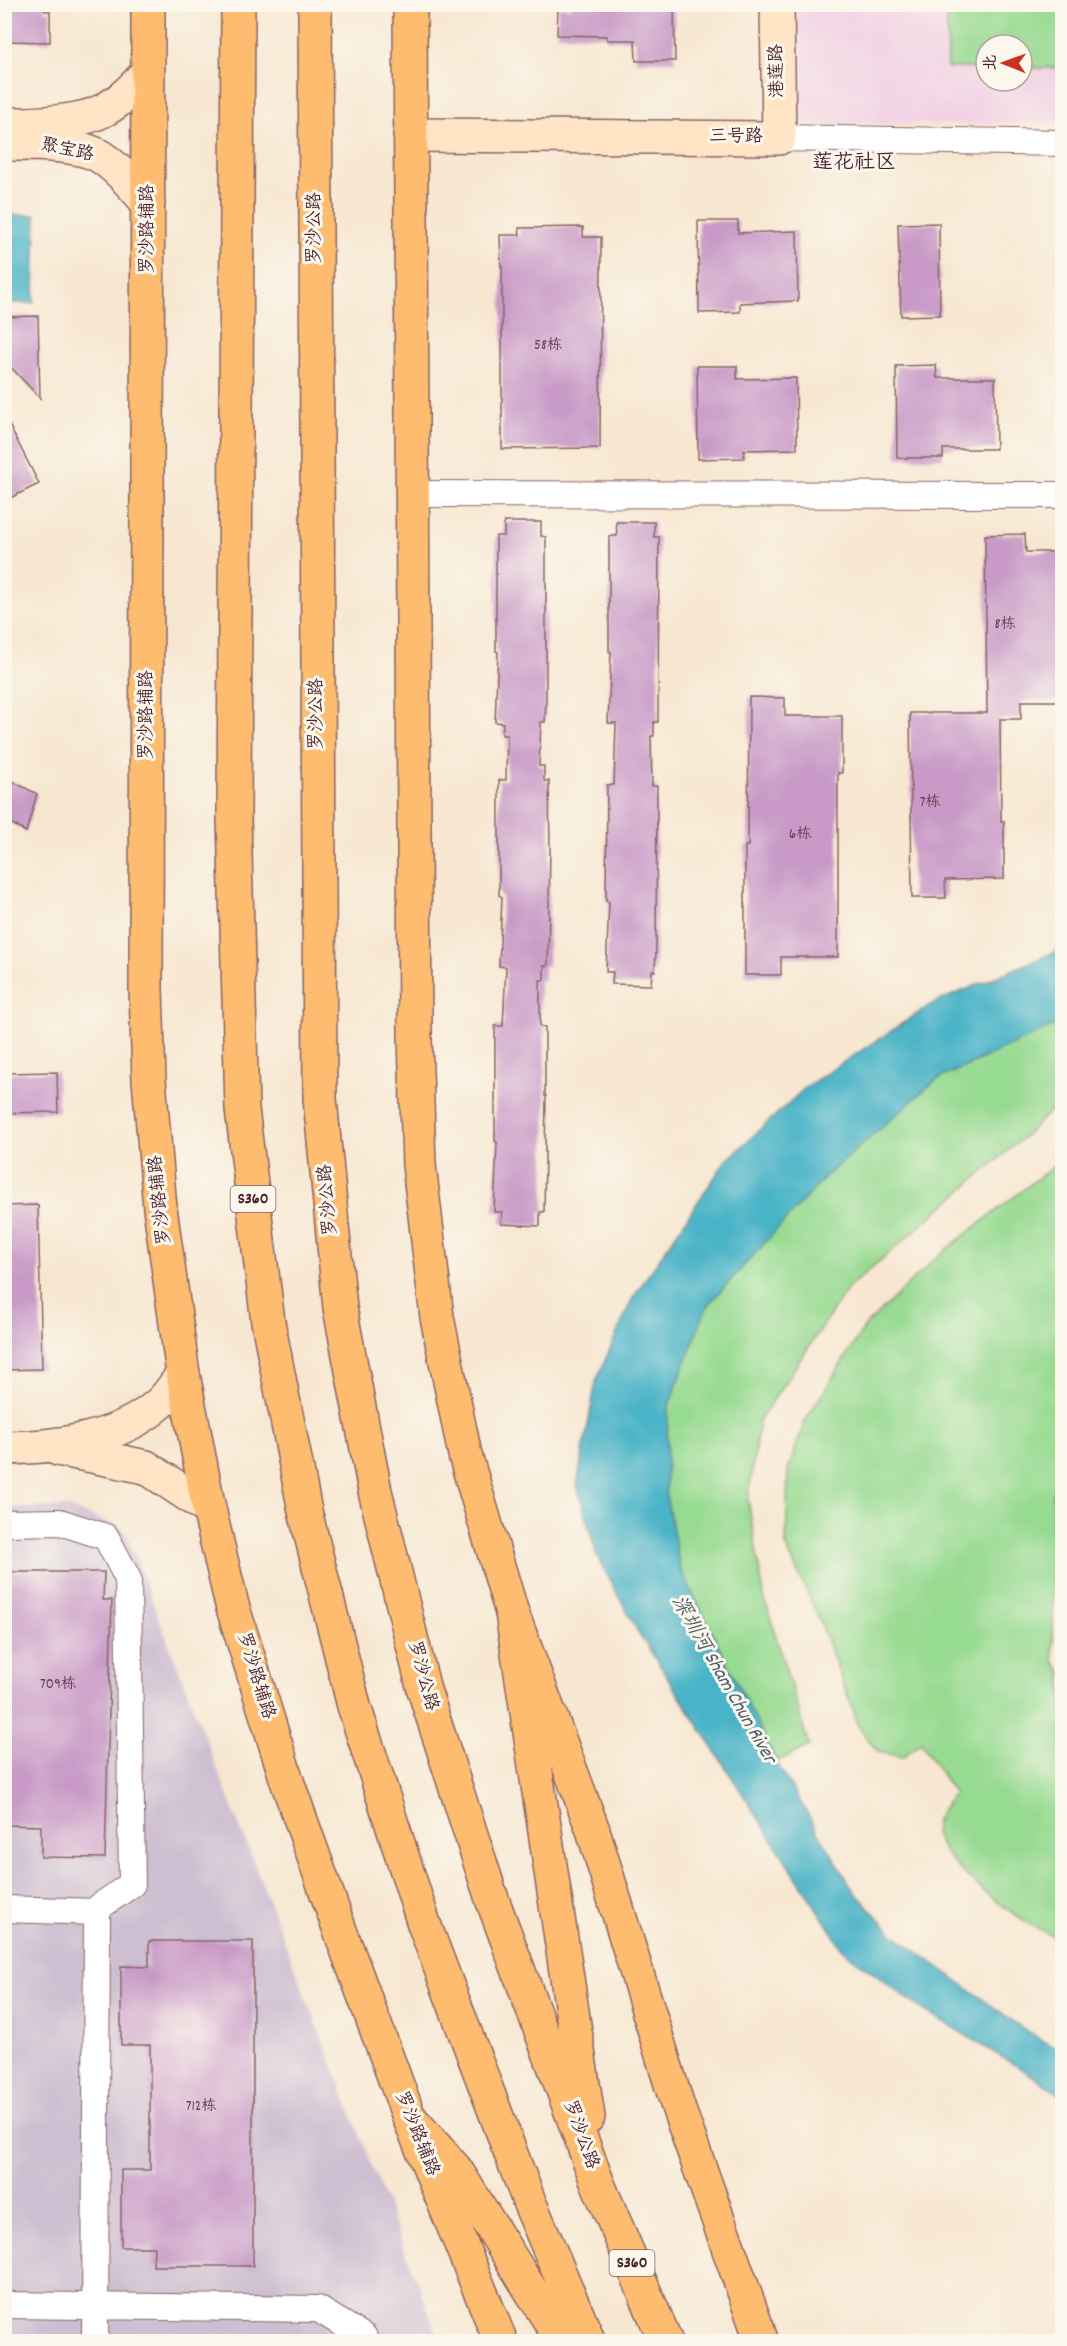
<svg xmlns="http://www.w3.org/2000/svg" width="1067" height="2346" font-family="Dekko,'LXGW WenKai TC',sans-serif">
<rect width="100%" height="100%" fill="#fbf7ec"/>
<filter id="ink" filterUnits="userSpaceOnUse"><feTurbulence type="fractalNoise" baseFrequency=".0167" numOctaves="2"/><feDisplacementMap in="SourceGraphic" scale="12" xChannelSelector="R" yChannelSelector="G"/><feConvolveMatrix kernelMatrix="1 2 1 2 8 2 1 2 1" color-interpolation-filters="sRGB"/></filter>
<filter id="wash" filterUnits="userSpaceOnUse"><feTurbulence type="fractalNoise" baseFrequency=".008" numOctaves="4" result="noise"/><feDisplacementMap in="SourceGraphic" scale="24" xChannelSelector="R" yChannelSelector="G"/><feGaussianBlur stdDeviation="1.35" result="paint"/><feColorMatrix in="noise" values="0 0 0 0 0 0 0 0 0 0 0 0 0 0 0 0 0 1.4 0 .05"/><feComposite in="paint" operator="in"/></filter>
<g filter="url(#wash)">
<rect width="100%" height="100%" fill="#f7e7d1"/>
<!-- built -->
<path fill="#f1d0e4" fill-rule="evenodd" d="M 792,5 L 1062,5 L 1062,123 L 793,125 ZM 986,45 L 1022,45 L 1022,81 L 986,81 Z"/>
<!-- industrial -->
<path fill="#cebed1" d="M 66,1507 L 124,1529 L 440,2341 L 5,2341 L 4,1508 Z"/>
<!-- green -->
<path fill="#97da91" stroke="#707c5e" stroke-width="1.5" d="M 947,5 L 1062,5 L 1062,68 L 1022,68 L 1022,45 L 986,45 L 986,68 L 948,68 Z
M 1062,988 L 1062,1099 L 1026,1135 L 848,1288 L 759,1421 L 748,1500 L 764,1597 L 809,1746 L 757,1771 L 611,1444 L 679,1283 L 914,1051 Z
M 1062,1163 L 1062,1472 L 1053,1493 L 1053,1661 L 1062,1672 L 1062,1940 C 1050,1934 1036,1929 1025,1921 C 1001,1906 937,1859 935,1830 C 934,1815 946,1805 954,1794 L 921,1742 L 903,1757 L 878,1752 L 860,1729 L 820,1621 L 786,1546 L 788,1470 L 805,1421 L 866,1325 L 938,1256 L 1050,1169 Z"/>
<!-- water -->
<path fill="#49b3c7" stroke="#4a6979" stroke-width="1.5" d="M 5,215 L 36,215 L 34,303 L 5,303 Z
M 1062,949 L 1062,1022 L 936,1080 L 826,1176 L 707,1306 L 668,1408 L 666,1495 L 680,1568 L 778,1765 L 854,1891 L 892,1933 L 1028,2032 L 1062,2052 L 1062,2096 L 1033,2076 L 917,2006 L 844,1951 L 637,1630 L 597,1556 L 577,1485 L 596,1381 L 632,1299 L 725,1162 L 807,1086 L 932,1004 Z"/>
<g id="blocks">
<!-- building -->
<path fill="#c99ac7" d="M 6,4 L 45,4 L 45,11 L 50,11 L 50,42 L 4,41 Z
M 572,4 L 674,4 L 675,61 L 636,61 L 635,40 L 607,40 L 607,36 L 557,35 L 558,7 L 571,7 Z
M 698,221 L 738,221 L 738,233 L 797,231 L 798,301 L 740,303 L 740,312 L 699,313 Z
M 939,223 L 940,315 L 901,316 L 898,224 Z
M 583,227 L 583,237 L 601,237 L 600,448 L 502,449 L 502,267 L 501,267 L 500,235 L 520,235 L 519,228 Z
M 38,316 L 40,398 L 4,360 L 4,317 Z
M 936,365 L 937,378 L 995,378 L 996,449 L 943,449 L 943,458 L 897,458 L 896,366 Z
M 697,366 L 737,366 L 737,379 L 796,378 L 797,449 L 744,450 L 744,458 L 698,459 Z
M 4,415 L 39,484 L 4,501 Z
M 504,522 L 541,522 L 541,536 L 546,537 L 546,700 L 545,722 L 541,722 L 539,766 L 544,766 L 544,781 L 549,781 L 550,850 L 548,966 L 544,966 L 544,980 L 540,980 L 540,1026 L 545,1027 L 545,1096 L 546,1096 L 544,1212 L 540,1212 L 540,1226 L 501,1224 L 502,1212 L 494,1212 L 497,1142 L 495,1141 L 495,1026 L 503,1026 L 506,967 L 499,966 L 502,897 L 499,895 L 499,780 L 506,780 L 507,735 L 502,735 L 503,723 L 495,722 L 498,652 L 496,651 L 496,536 L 504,536 Z
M 616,522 L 654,522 L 654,537 L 659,537 L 658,722 L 654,722 L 654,736 L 651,736 L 652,786 L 657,786 L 656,949 L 655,971 L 652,971 L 651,985 L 612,984 L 613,972 L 606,972 L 609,902 L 606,901 L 607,785 L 614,785 L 616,723 L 608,723 L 611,652 L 609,651 L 609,536 L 617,536 Z
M 1025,534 L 1026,552 L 1062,552 L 1062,701 L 1021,701 L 1021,719 L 1000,719 L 1001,821 L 1004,821 L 1004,879 L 945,880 L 946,898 L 912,898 L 910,713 L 987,713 L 985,535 Z
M 749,697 L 785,698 L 785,716 L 842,716 L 842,773 L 838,773 L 838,957 L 781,957 L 781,975 L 745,975 L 745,846 L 748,846 Z
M 4,777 L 37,794 L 26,832 L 4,819 Z
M 57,1072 L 58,1112 L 4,1113 L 4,1073 Z
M 38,1205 L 42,1369 L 4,1370 L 4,1206 Z
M 7,1572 L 104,1572 L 103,1600 L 112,1600 L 105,1858 L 41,1857 L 41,1826 L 4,1825 Z
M 149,1941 L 253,1941 L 253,2266 L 153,2266 L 154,2247 L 121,2247 L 121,2170 L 150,2170 L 150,2045 L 121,2045 L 121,1966 L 149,1967 Z"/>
</g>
</g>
<g filter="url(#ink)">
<use href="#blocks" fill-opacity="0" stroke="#876565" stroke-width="1.5"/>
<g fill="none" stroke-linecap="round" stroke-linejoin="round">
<!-- street casing -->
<g stroke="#876565" stroke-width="28">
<path id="street" d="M 779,138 L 1062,143
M 411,494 L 1062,495
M 4,1523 L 60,1522 L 106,1537 L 128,1579 L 132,1884 L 99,1907 L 97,1912 L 4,1909
M 4,2305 L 318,2309 L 364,2337 L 365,2342
M 95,2342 L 97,1912"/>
</g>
<!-- secondary casing -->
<g stroke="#876565" stroke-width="36">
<path id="secondary" d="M 15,124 C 39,124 82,122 104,110 C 121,101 134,87 147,73
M 410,135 L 779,138 L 777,4
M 4,144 C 30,144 79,143 101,157 C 119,169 134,187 148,203
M 4,1448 C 57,1447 119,1440 160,1403 C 169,1395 176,1383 183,1374
M 58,1449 L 146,1467 L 209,1509"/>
</g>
<!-- primary casing -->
<g stroke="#876565" stroke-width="36">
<path id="primary" d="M 148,4 L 146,989 L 149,1080 L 160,1208 L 183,1374 L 209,1509 L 232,1605 L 288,1784 L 342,1936 L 409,2117 L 501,2342
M 410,4 L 415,1037 L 419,1165 L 437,1317 L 465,1455 L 512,1613 L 593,1830 L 678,2107 L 762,2342"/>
</g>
<!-- highway casing -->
<g stroke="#876565" stroke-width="36">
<path id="highway" d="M 238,4 L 234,817 L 242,1109 L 268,1322 L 305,1511 L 354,1706 L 424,1924 L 530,2204 L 589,2342
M 315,4 L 320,1099 L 340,1308 L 375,1491 L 424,1690 L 492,1899 L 598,2184 L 666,2342
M 512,1613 L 588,2117
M 409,2117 L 456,2170 L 563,2342"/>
</g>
<!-- street -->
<use href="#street" stroke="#fff" stroke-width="26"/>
<!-- secondary -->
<use href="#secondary" stroke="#ffe4c6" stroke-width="33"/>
<!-- primary -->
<use href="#primary" stroke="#febc70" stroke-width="33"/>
<!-- highway -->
<use href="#highway" stroke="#febc70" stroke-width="33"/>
</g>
</g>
<g text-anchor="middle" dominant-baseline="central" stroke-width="6" stroke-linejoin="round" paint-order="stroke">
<!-- number labels -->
<g font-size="15" fill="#6a3e52">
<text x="548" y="346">58栋</text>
<text x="1005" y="625">8栋</text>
<text x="930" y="803">7栋</text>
<text x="800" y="835">6栋</text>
<text x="58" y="1685">709栋</text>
<text x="201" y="2107">712栋</text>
</g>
<!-- shield labels -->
<g fill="#fbf7ec" stroke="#7f6065" stroke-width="1.5">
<rect x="230.5" y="1186" width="45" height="26" rx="4.5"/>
<rect x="609.5" y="2250" width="45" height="26" rx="4.5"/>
</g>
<g font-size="16" font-weight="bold" fill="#4a1f2b">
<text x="253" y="1199">S360</text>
<text x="632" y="2263">S360</text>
</g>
<!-- street labels -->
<g font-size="18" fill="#4a1f2b" stroke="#fbf7ec">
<text transform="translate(778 71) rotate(-91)">港莲路</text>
<text x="736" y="137">三号路</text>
<text transform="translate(67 151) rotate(12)">聚宝路</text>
<text transform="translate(315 228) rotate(-90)">罗沙公路</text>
<text transform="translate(148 229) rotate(-90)">罗沙路辅路</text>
<text transform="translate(317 714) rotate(-90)">罗沙公路</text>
<text transform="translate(147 715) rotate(-90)">罗沙路辅路</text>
<text transform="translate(161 1200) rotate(-96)">罗沙路辅路</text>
<text transform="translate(329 1200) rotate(-95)">罗沙公路</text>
<text transform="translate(255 1676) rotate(73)">罗沙路辅路</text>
<text transform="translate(422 1676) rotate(75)">罗沙公路</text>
<text transform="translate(416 2134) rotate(68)">罗沙路辅路</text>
<text transform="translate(580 2135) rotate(70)">罗沙公路</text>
</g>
<!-- water labels -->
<g font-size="20" font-style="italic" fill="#4a5a69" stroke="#fbf7ec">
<text transform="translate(723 1680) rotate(60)">深圳河 Sham Chun River</text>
</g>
<!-- quarter labels -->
<g font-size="21" fill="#4a1f2b" stroke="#fbf7ec">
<text x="854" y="164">莲花社区</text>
</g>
</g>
<!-- margin -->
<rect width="1067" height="2346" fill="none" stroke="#fbf7ec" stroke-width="24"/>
<!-- north arrow -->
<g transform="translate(1004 63) rotate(271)"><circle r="28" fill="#fbf7ec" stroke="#b4a19f" stroke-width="1.5"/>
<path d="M0-4.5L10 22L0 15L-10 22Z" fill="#c8321e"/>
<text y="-9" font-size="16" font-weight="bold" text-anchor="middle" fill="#4a1f2b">北</text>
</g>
</svg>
